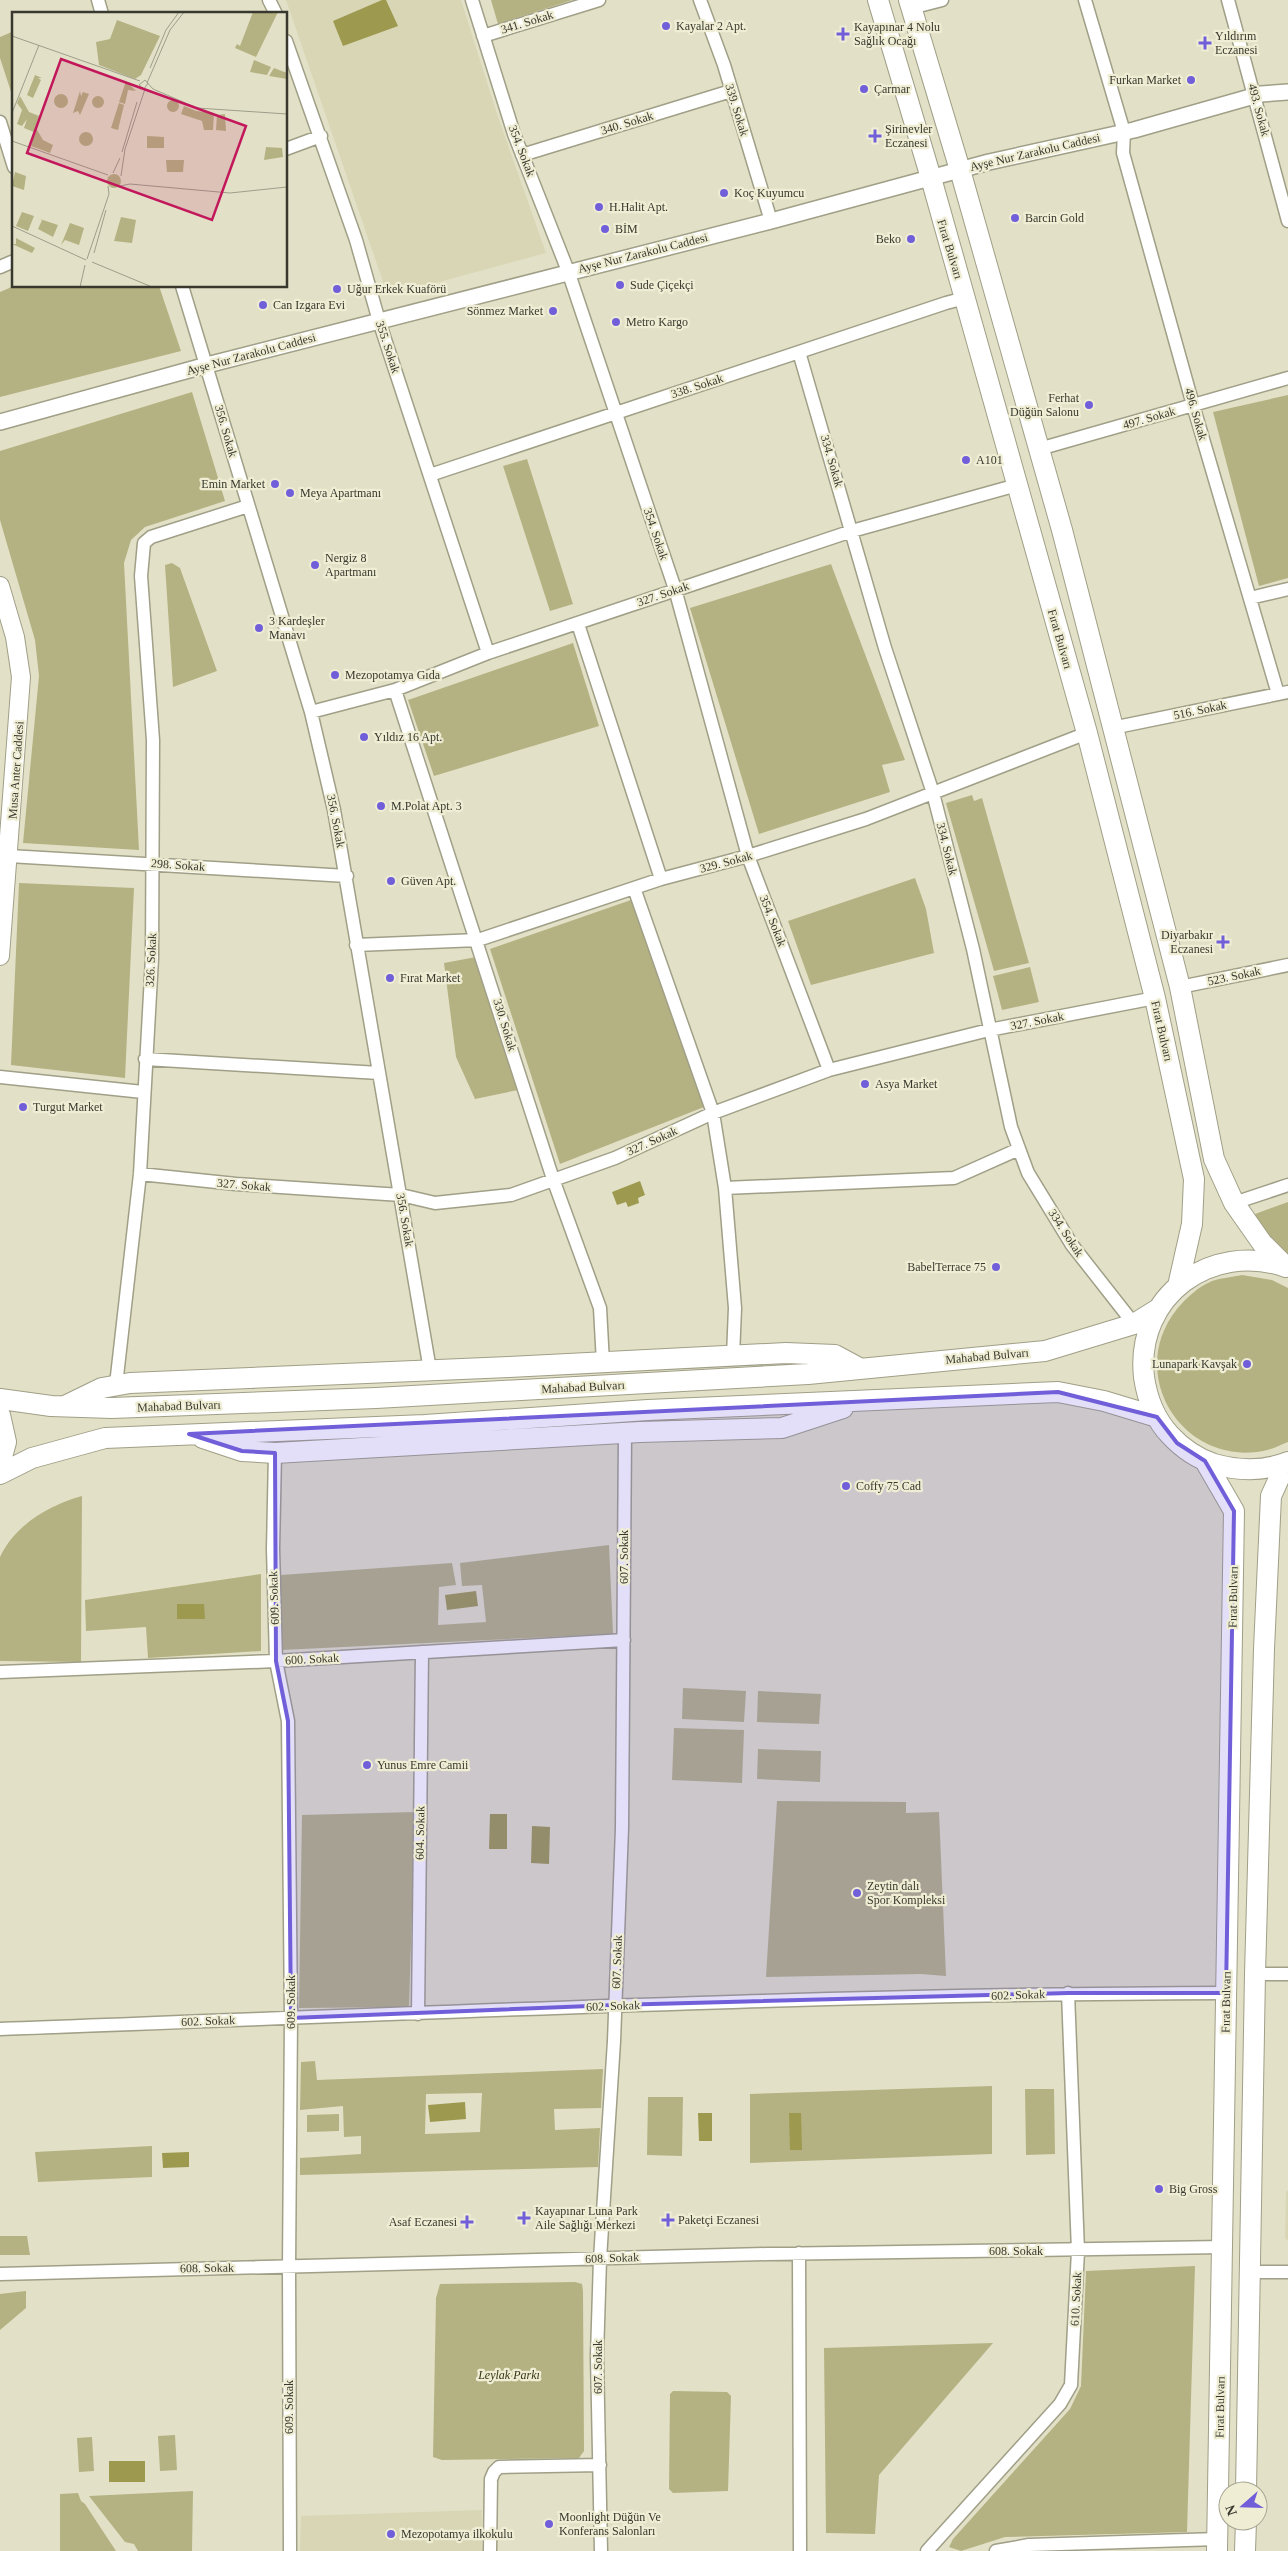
<svg xmlns="http://www.w3.org/2000/svg" width="1288" height="2551" font-family="Georgia,serif">
<rect width="100%" height="100%" fill="#e2e1c7"/>
<!-- built -->
<path fill="#d8d6b5" d="M 286,0 L 461,0 L 498,117 L 546,253 L 388,296 Z
M 1288,2190 L 1288,2241 L 1285,2238 L 1286,2192 Z
M 482,2510 L 482,2551 L 300,2551 L 301,2516 Z"/>
<!-- green -->
<path fill="#b4b282" fill-rule="evenodd" d="M 491,0 L 572,0 L 498,24 Z
M 14,31 L 14,101 L 0,58 L 0,37 Z
M 14,286 L 159,286 L 181,351 L 0,397 L 0,292 Z
M 192,392 L 225,501 L 145,527 L 131,540 L 124,563 L 139,850 L 23,843 L 39,676 L 35,640 L 0,520 L 0,451 Z
M 1288,395 L 1288,578 L 1259,586 L 1213,412 Z
M 527,459 L 573,604 L 550,611 L 503,466 Z
M 172,563 L 180,568 L 217,671 L 173,687 L 165,565 Z
M 831,564 L 905,760 L 882,765 L 890,792 L 759,834 L 690,608 Z
M 573,643 L 599,726 L 434,776 L 408,700 Z
M 972,795 L 974,801 L 982,798 L 1029,963 L 994,971 L 946,803 Z
M 915,878 L 926,909 L 934,953 L 811,985 L 788,921 Z
M 19,883 L 134,888 L 125,1078 L 11,1065 Z
M 631,900 L 704,1107 L 560,1164 L 490,949 Z
M 476,957 L 518,1090 L 475,1099 L 456,1057 L 444,963 Z
M 1030,967 L 1039,1002 L 1002,1010 L 993,976 Z
M 1288,1202 L 1288,1255 L 1263,1229 L 1255,1214 Z
M 1242,1275 L 1272,1280 L 1288,1288 L 1288,1442 C 1280,1445 1271,1450 1263,1451 C 1182,1466 1125,1374 1177,1309 C 1186,1298 1198,1287 1212,1281 C 1221,1278 1233,1277 1242,1275 Z
M 82,1496 L 81,1662 L 0,1661 L 0,1557 C 15,1525 49,1505 82,1496 Z
M 609,1545 L 613,1634 L 281,1650 L 281,1575 L 452,1563 L 456,1585 L 439,1587 L 438,1625 L 486,1622 L 482,1585 L 462,1586 L 460,1563 Z
M 261,1574 L 261,1651 L 148,1658 L 146,1627 L 86,1631 L 85,1600 Z
M 683,1688 L 746,1691 L 744,1722 L 682,1719 Z
M 758,1691 L 821,1694 L 819,1724 L 757,1722 Z
M 674,1728 L 744,1730 L 742,1783 L 672,1780 Z
M 758,1749 L 821,1751 L 820,1782 L 757,1779 Z
M 777,1801 L 906,1802 L 906,1813 L 939,1812 L 946,1976 L 921,1974 L 766,1977 Z
M 415,1812 L 409,2007 L 299,2008 L 302,1815 Z
M 315,2061 L 317,2080 L 603,2069 L 601,2108 L 554,2109 L 555,2130 L 600,2128 L 598,2167 L 300,2175 L 300,2158 L 361,2154 L 361,2136 L 344,2137 L 343,2106 L 300,2110 L 301,2062 ZM 482,2093 L 480,2132 L 425,2134 L 426,2094 Z
M 992,2086 L 992,2154 L 750,2163 L 750,2094 Z
M 1025,2089 L 1054,2089 L 1055,2154 L 1026,2155 Z
M 648,2097 L 683,2097 L 682,2156 L 647,2155 Z
M 339,2114 L 339,2131 L 307,2132 L 307,2115 Z
M 152,2146 L 152,2177 L 38,2182 L 35,2152 Z
M 0,2236 L 27,2236 L 30,2255 L 0,2255 Z
M 1195,2266 L 1187,2532 L 1005,2537 L 961,2551 L 949,2547 L 953,2539 L 1070,2409 L 1081,2386 L 1086,2271 Z
M 575,2282 L 582,2284 L 583,2291 L 584,2451 L 579,2458 L 442,2460 L 433,2457 L 436,2298 L 440,2284 Z
M 26,2291 L 26,2308 L 0,2330 L 0,2294 Z
M 993,2343 L 879,2475 L 875,2534 L 826,2533 L 824,2348 Z
M 673,2391 L 727,2392 L 731,2396 L 728,2491 L 673,2493 L 669,2489 L 670,2394 Z
M 175,2435 L 177,2470 L 160,2471 L 158,2436 Z
M 92,2437 L 94,2471 L 79,2472 L 77,2438 Z
M 193,2491 L 192,2551 L 138,2551 L 134,2544 L 125,2542 L 89,2496 Z
M 78,2493 L 81,2501 L 85,2504 L 116,2551 L 60,2551 L 60,2494 Z"/>
<!-- water -->
<path fill="#9d994f" d="M 382,0 L 386,0 L 398,26 L 343,46 L 333,21 Z
M 640,1181 L 645,1195 L 638,1198 L 639,1203 L 628,1207 L 626,1202 L 617,1205 L 612,1192 Z
M 476,1591 L 478,1606 L 447,1610 L 445,1595 Z
M 177,1604 L 204,1604 L 205,1619 L 177,1619 Z
M 490,1814 L 507,1814 L 507,1849 L 489,1849 Z
M 532,1826 L 550,1827 L 549,1864 L 531,1863 Z
M 465,2102 L 466,2119 L 430,2122 L 428,2105 Z
M 698,2113 L 712,2113 L 712,2141 L 699,2141 Z
M 789,2113 L 801,2113 L 802,2150 L 790,2150 Z
M 189,2152 L 189,2167 L 163,2168 L 162,2153 Z
M 109,2461 L 145,2461 L 145,2482 L 109,2482 Z"/>
<g fill="none" stroke-linecap="round" stroke-linejoin="round">
<!-- minor casing -->
<g stroke="#a09f87" stroke-width="15">
<path id="minor" d="M 98,0 L 102,14
M 269,0 L 276,14
M 472,0 L 514,134 L 568,271 L 675,589 L 748,856 L 829,1070
M 700,0 L 724,65 L 771,221
M 1085,0 L 1124,132 L 1123,153 L 1193,405 L 1278,694
M 1228,0 L 1288,221
M 911,8 L 942,0
M 483,36 L 599,0
M 286,41 L 356,240 L 379,321 L 488,653
M 0,122 L 14,167
M 286,149 L 321,136
M 522,155 L 731,91
M 0,267 L 14,261
M 182,286 L 311,712 L 334,810 L 430,1370
M 799,352 L 885,648 L 933,793 L 973,949 L 1011,1127 L 1028,1173 L 1072,1245 L 1134,1324
M 1039,449 L 1288,378
M 430,475 L 946,303 L 965,298
M 1250,598 L 1288,589
M 578,624 L 661,879
M 395,690 L 553,1179 L 600,1308 L 603,1363
M 311,712 L 395,690 L 488,653 L 852,531 L 1017,485
M 1112,728 L 1288,692
M 9,856 L 347,876
M 634,888 L 713,1113 L 725,1188 L 735,1308 L 733,1356
M 356,945 L 478,940 L 661,879 L 748,856 L 866,819 L 1087,733
M 1180,987 L 1288,965
M 145,1059 L 379,1073
M 0,1077 L 143,1092
M 140,1174 L 236,1184 L 401,1195 L 435,1203 L 511,1195 L 615,1158 L 713,1113 L 829,1070 L 989,1030 L 1155,998
M 725,1188 L 954,1178 L 1019,1149
M 1234,1203 L 1288,1185
M 116,1385 L 140,1174 L 152,958 L 153,740 L 141,576 L 144,543 L 151,537 L 248,506
M 275,1453 L 273,1549 L 276,1661 L 288,1721 L 291,2018 L 289,2267 L 290,2551
M 0,1672 L 276,1661 L 624,1640
M 1255,1974 L 1288,1974
M 418,2014 L 422,1652
M 0,2029 C 408,2014 817,1994 1226,1993
M 799,2253 L 800,2551
M 1250,2272 L 1288,2272
M 0,2274 L 767,2254 L 1223,2247
M 490,2551 L 491,2479 L 494,2472 L 499,2467 L 600,2465
M 601,2551 L 597,2356 L 600,2259 L 614,2041 L 622,1828 L 625,1433
M 927,2551 L 1060,2404 L 1071,2385 L 1078,2251 L 1068,1993
M 996,2551 L 1029,2545 L 1218,2539"/>
</g>
<!-- tertiary casing -->
<g stroke="#a09f87" stroke-width="18">
<path id="tertiary" d="M 0,422 L 207,365 L 771,221 L 989,162 L 1134,130 L 1261,94 L 1288,92"/>
</g>
<!-- secondary casing -->
<g stroke="#a09f87" stroke-width="20">
<path id="secondary" d="M 0,586 L 15,637 L 21,677 L 0,956"/>
</g>
<!-- primary casing -->
<g stroke="#a09f87" stroke-width="22">
<path id="primary" d="M 878,0 L 931,178 L 1087,733 L 1155,998 L 1194,1179 L 1192,1224 L 1178,1286
M 909,0 L 960,170 L 1062,530 L 1180,987 L 1214,1159 L 1234,1203 L 1262,1243 L 1285,1266
M 1286,1267 C 1211,1241 1135,1296 1144,1377 C 1147,1398 1155,1419 1170,1435 C 1182,1448 1196,1458 1214,1464 C 1239,1471 1263,1472 1288,1462
M 0,1399 L 51,1406 L 112,1408 L 376,1398 L 808,1374 L 1045,1351 L 1134,1324 L 1158,1309
M 65,1406 L 102,1388 L 130,1383 L 509,1367 L 786,1353 L 835,1355 L 861,1369
M 0,1415 L 6,1442 L 0,1464
M 203,1438 L 242,1451 L 275,1453 L 640,1432 L 782,1428 L 843,1408
M 1205,1461 L 1234,1511 L 1217,2551
M 0,1474 L 32,1458 L 105,1438 L 425,1425 L 648,1410 L 1058,1392 L 1104,1401 L 1157,1417
M 1246,2491 L 1255,1974 L 1264,1649 L 1271,1496 L 1286,1463
M 1245,2551 L 1246,2521"/>
</g>
<!-- minor -->
<use href="#minor" stroke="#fff" stroke-width="12"/>
<!-- tertiary -->
<use href="#tertiary" stroke="#fff" stroke-width="15"/>
<!-- secondary -->
<use href="#secondary" stroke="#fff" stroke-width="18"/>
<!-- primary -->
<use href="#primary" stroke="#fff" stroke-width="20"/>
</g>
<!-- marked area -->
<path fill="#715fda" fill-opacity="0.2" stroke="#715fda" stroke-width="4" stroke-linejoin="round" d="M 1058,1392 L 1157,1417 L 1177,1443 L 1205,1461 L 1234,1511 L 1226,1993 L 1068,1993 L 615,2005 L 291,2018 L 288,1721 L 276,1661 L 275,1453 L 242,1451 L 189,1434 Z"/>
<!-- markers -->
<g fill="#715fda" stroke="#efeed4" stroke-width="2">
<circle cx="666" cy="26" r="5"/>
<path d="M840.5 26.5h5v5h5v5h-5v5h-5v-5h-5v-5h5z"/>
<path d="M1202.5 35.5h5v5h5v5h-5v5h-5v-5h-5v-5h5z"/>
<circle cx="1191" cy="80" r="5"/>
<circle cx="864" cy="89" r="5"/>
<path d="M872.5 128.5h5v5h5v5h-5v5h-5v-5h-5v-5h5z"/>
<circle cx="724" cy="193" r="5"/>
<circle cx="599" cy="207" r="5"/>
<circle cx="1015" cy="218" r="5"/>
<circle cx="605" cy="229" r="5"/>
<circle cx="911" cy="239" r="5"/>
<circle cx="620" cy="285" r="5"/>
<circle cx="337" cy="289" r="5"/>
<circle cx="263" cy="305" r="5"/>
<circle cx="553" cy="311" r="5"/>
<circle cx="616" cy="322" r="5"/>
<circle cx="1089" cy="405" r="5"/>
<circle cx="966" cy="460" r="5"/>
<circle cx="275" cy="484" r="5"/>
<circle cx="290" cy="493" r="5"/>
<circle cx="315" cy="565" r="5"/>
<circle cx="259" cy="628" r="5"/>
<circle cx="335" cy="675" r="5"/>
<circle cx="364" cy="737" r="5"/>
<circle cx="381" cy="806" r="5"/>
<circle cx="391" cy="881" r="5"/>
<path d="M1220.5 934.5h5v5h5v5h-5v5h-5v-5h-5v-5h5z"/>
<circle cx="390" cy="978" r="5"/>
<circle cx="865" cy="1084" r="5"/>
<circle cx="23" cy="1107" r="5"/>
<circle cx="996" cy="1267" r="5"/>
<circle cx="1247" cy="1364" r="5"/>
<circle cx="846" cy="1486" r="5"/>
<circle cx="367" cy="1765" r="5"/>
<circle cx="857" cy="1893" r="5"/>
<circle cx="1159" cy="2189" r="5"/>
<path d="M521.5 2210.5h5v5h5v5h-5v5h-5v-5h-5v-5h5z"/>
<path d="M665.5 2212.5h5v5h5v5h-5v5h-5v-5h-5v-5h5z"/>
<path d="M464.5 2214.5h5v5h5v5h-5v5h-5v-5h-5v-5h5z"/>
<circle cx="549" cy="2524" r="5"/>
<circle cx="391" cy="2534" r="5"/>
</g>
<g text-anchor="middle" dominant-baseline="central" stroke-width="4.5" stroke-linejoin="round" paint-order="stroke">
<!-- street labels -->
<g font-size="12" fill="#38382e" stroke="#efeed4">
<text transform="translate(527 22) rotate(-17)">341. Sokak</text>
<text transform="translate(737 110) rotate(73)">339. Sokak</text>
<text transform="translate(1259 110) rotate(75)">493. Sokak</text>
<text transform="translate(627 123) rotate(-17)">340. Sokak</text>
<text transform="translate(522 151) rotate(69)">354. Sokak</text>
<text transform="translate(1035 152) rotate(-13)">Ayşe Nur Zarakolu Caddesi</text>
<text transform="translate(950 249) rotate(73)">Fırat Bulvarı</text>
<text transform="translate(643 253) rotate(-14)">Ayşe Nur Zarakolu Caddesi</text>
<text transform="translate(388 347) rotate(72)">355. Sokak</text>
<text transform="translate(251 354) rotate(-15)">Ayşe Nur Zarakolu Caddesi</text>
<text transform="translate(697 386) rotate(-18)">338. Sokak</text>
<text transform="translate(1196 414) rotate(74)">496. Sokak</text>
<text transform="translate(1149 418) rotate(-16)">497. Sokak</text>
<text transform="translate(226 431) rotate(74)">356. Sokak</text>
<text transform="translate(832 461) rotate(74)">334. Sokak</text>
<text transform="translate(656 534) rotate(71)">354. Sokak</text>
<text transform="translate(663 594) rotate(-19)">327. Sokak</text>
<text transform="translate(1060 639) rotate(74)">Fırat Bulvarı</text>
<text transform="translate(1200 710) rotate(-12)">516. Sokak</text>
<text transform="translate(16 770) rotate(-86)">Musa Anter Caddesi</text>
<text transform="translate(336 821) rotate(79)">356. Sokak</text>
<text transform="translate(947 849) rotate(76)">334. Sokak</text>
<text transform="translate(726 862) rotate(-15)">329. Sokak</text>
<text transform="translate(178 865) rotate(4)">298. Sokak</text>
<text transform="translate(773 921) rotate(69)">354. Sokak</text>
<text transform="translate(151 960) rotate(-87)">326. Sokak</text>
<text transform="translate(1234 976) rotate(-12)">523. Sokak</text>
<text transform="translate(1037 1021) rotate(-11)">327. Sokak</text>
<text transform="translate(505 1025) rotate(73)">330. Sokak</text>
<text transform="translate(1162 1031) rotate(77)">Fırat Bulvarı</text>
<text transform="translate(652 1141) rotate(-24)">327. Sokak</text>
<text transform="translate(244 1185) rotate(5)">327. Sokak</text>
<text transform="translate(405 1220) rotate(80)">356. Sokak</text>
<text transform="translate(1066 1233) rotate(57)">334. Sokak</text>
<text transform="translate(987 1356) rotate(-5)">Mahabad Bulvarı</text>
<text transform="translate(583 1387) rotate(-3)">Mahabad Bulvarı</text>
<text transform="translate(179 1406) rotate(-2)">Mahabad Bulvarı</text>
<text transform="translate(624 1557) rotate(-90)">607. Sokak</text>
<text transform="translate(1233 1597) rotate(-89)">Fırat Bulvarı</text>
<text transform="translate(274 1598) rotate(-92)">609. Sokak</text>
<text transform="translate(312 1659) rotate(-3)">600. Sokak</text>
<text transform="translate(420 1833) rotate(-89)">604. Sokak</text>
<text transform="translate(617 1962) rotate(-88)">607. Sokak</text>
<text transform="translate(1018 1995) rotate(-2)">602. Sokak</text>
<text transform="translate(291 2002) rotate(-90)">609. Sokak</text>
<text transform="translate(1226 2002) rotate(-89)">Fırat Bulvarı</text>
<text transform="translate(613 2006) rotate(-2)">602. Sokak</text>
<text transform="translate(208 2021) rotate(-2)">602. Sokak</text>
<text x="1016" y="2251">608. Sokak</text>
<text transform="translate(612 2258) rotate(-2)">608. Sokak</text>
<text transform="translate(207 2268) rotate(-1)">608. Sokak</text>
<text transform="translate(1076 2299) rotate(-87)">610. Sokak</text>
<text transform="translate(598 2367) rotate(-90)">607. Sokak</text>
<text transform="translate(289 2407) rotate(-90)">609. Sokak</text>
<text transform="translate(1220 2407) rotate(-89)">Fırat Bulvarı</text>
</g>
<!-- poi labels -->
<g font-size="12" fill="#38382e" stroke="#efeed4" text-anchor="start">
<text x="676" y="26">Kayalar 2 Apt.</text>
<text x="854" y="27">Kayapınar 4 Nolu<tspan x="854" dy="14">Sağlık Ocağı</tspan></text>
<text x="1215" y="36">Yıldırım<tspan x="1215" dy="14">Eczanesi</tspan></text>
<text x="1181" y="80" text-anchor="end">Furkan Market</text>
<text x="874" y="89">Çarmar</text>
<text x="885" y="129">Şirinevler<tspan x="885" dy="14">Eczanesi</tspan></text>
<text x="734" y="193">Koç Kuyumcu</text>
<text x="609" y="207">H.Halit Apt.</text>
<text x="1025" y="218">Barcin Gold</text>
<text x="615" y="229">BİM</text>
<text x="901" y="239" text-anchor="end">Beko</text>
<text x="630" y="285">Sude Çiçekçi</text>
<text x="347" y="289">Uğur Erkek Kuaförü</text>
<text x="273" y="305">Can Izgara Evi</text>
<text x="543" y="311" text-anchor="end">Sönmez Market</text>
<text x="626" y="322">Metro Kargo</text>
<text x="1079" y="398" text-anchor="end">Ferhat<tspan x="1079" dy="14">Düğün Salonu</tspan></text>
<text x="976" y="460">A101</text>
<text x="265" y="484" text-anchor="end">Emin Market</text>
<text x="300" y="493">Meya Apartmanı</text>
<text x="325" y="558">Nergiz 8<tspan x="325" dy="14">Apartmanı</tspan></text>
<text x="269" y="621">3 Kardeşler<tspan x="269" dy="14">Manavı</tspan></text>
<text x="345" y="675">Mezopotamya Gıda</text>
<text x="374" y="737">Yıldız 16 Apt.</text>
<text x="391" y="806">M.Polat Apt. 3</text>
<text x="401" y="881">Güven Apt.</text>
<text x="1213" y="935" text-anchor="end">Diyarbakır<tspan x="1213" dy="14">Eczanesi</tspan></text>
<text x="400" y="978">Fırat Market</text>
<text x="875" y="1084">Asya Market</text>
<text x="33" y="1107">Turgut Market</text>
<text x="986" y="1267" text-anchor="end">BabelTerrace 75</text>
<text x="1237" y="1364" text-anchor="end">Lunapark Kavşak</text>
<text x="856" y="1486">Coffy 75 Cad</text>
<text x="377" y="1765">Yunus Emre Camii</text>
<text x="867" y="1886">Zeytin dalı<tspan x="867" dy="14">Spor Kompleksi</tspan></text>
<text x="1169" y="2189">Big Gross</text>
<text x="535" y="2211">Kayapınar Luna Park<tspan x="535" dy="14">Aile Sağlığı Merkezi</tspan></text>
<text x="678" y="2220">Paketçi Eczanesi</text>
<text x="457" y="2222" text-anchor="end">Asaf Eczanesi</text>
<text x="559" y="2517">Moonlight Düğün Ve<tspan x="559" dy="14">Konferans Salonları</tspan></text>
<text x="401" y="2534">Mezopotamya ilkokulu</text>
</g>
<!-- park labels -->
<g font-size="12" font-style="italic" fill="#373514" stroke="#efeed4">
<text x="509" y="2375">Leylak Parkı</text>
</g>
</g>
<!-- overview -->
<g transform="translate(12 12)">
<rect width="275" height="275" fill="#e2e1c7"/>
<path d="M 241,0 L 266,0 L 244,45 L 223,36 L 225,32 L 228,34 ZM 105,8 L 148,24 L 129,63 L 123,67 L 87,53 L 84,30 L 98,27 ZM 242,48 L 259,55 L 255,63 L 238,60 ZM 262,56 L 275,61 L 275,67 L 257,64 ZM 23,63 L 30,66 L 26,66 L 29,68 L 21,86 L 15,83 ZM 114,69 L 124,79 L 116,78 L 113,92 L 107,90 ZM 68,79 L 69,84 L 71,80 L 77,82 L 68,103 L 66,99 L 61,101 ZM42 89a7 7 0 1 1 14 0a7 7 0 1 1-14 0ZM80 90a6 6 0 1 1 12 0a6 6 0 1 1-12 0ZM 8,84 L 17,100 L 27,104 L 22,120 L 12,116 L 15,107 L 10,114 L 5,112 L 10,98 L 13,102 L 5,91 ZM155 94a6 6 0 1 1 12 0a6 6 0 1 1-12 0ZM 107,91 L 112,93 L 106,118 L 99,116 ZM 172,94 L 184,99 L 202,101 L 201,118 L 192,118 L 190,109 L 169,102 ZM 213,102 L 214,119 L 204,118 L 205,103 ZM 24,116 L 31,128 L 41,133 L 38,141 L 19,134 ZM67 127a7 7 0 1 1 14 0a7 7 0 1 1-14 0ZM 135,124 L 152,125 L 152,136 L 135,136 ZM 254,135 L 270,136 L 271,145 L 252,148 ZM 154,148 L 172,148 L 171,160 L 155,160 ZM 3,160 L 14,164 L 12,178 L 0,174 ZM95 169a7 7 0 1 1 14 0a7 7 0 1 1-14 0ZM 10,200 L 22,204 L 16,219 L 4,214 ZM 109,205 L 124,208 L 120,231 L 102,229 ZM 25,206 L 46,213 L 41,225 L 26,217 L 30,208 ZM 58,211 L 72,216 L 67,233 L 53,228 L 49,233 ZM 4,226 L 23,236 L 20,241 L 0,232 L 4,232 Z" fill="#b4b282"/>
<path fill="none" stroke="#9e9d8a" stroke-width="1" d="M 0,24 L 128,69M 138,56 L 154,18 L 167,0M 135,71 L 158,18 L 172,0M 136,71 L 132,77 L 127,73 L 133,68 L 141,77 L 185,96 L 275,102M 0,101 L 27,33M 0,129 L 96,163M 110,140 L 125,90M 101,161 L 108,146M 109,164 L 113,137 L 133,77M 108,174 L 118,172 L 218,181 L 275,175M 0,214 L 74,248M 82,241 L 94,198M 75,247 L 97,182 L 96,174M 80,250 L 140,275M 68,275 L 73,253"/>
<path fill="#c2185b" fill-opacity="0.15" stroke="#c2185b" stroke-width="2.5" d="M 49,47 L 234,114 L 200,208 L 15,141 Z"/>
<rect width="275" height="275" fill="none" stroke="#38382e" stroke-width="2.5"/>
</g>
<!-- north arrow -->
<g transform="translate(1243 2506) rotate(250)"><circle r="24" fill="#efeed4" stroke="#a6a592"/>
<path d="M0-4L9 19L0 12L-9 19Z" fill="#715fda"/>
<text y="-8" font-size="14" font-weight="bold" text-anchor="middle" fill="#38382e">N</text>
</g>
</svg>
